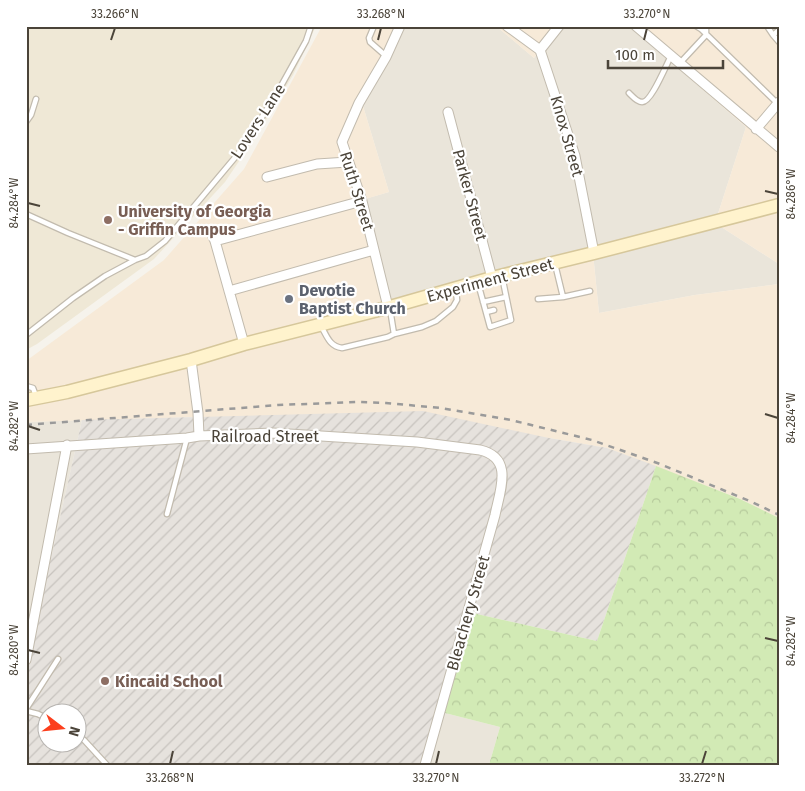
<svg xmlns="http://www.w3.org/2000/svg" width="805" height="791" font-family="'Fira Sans',sans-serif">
<defs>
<pattern id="industrial-furrows" width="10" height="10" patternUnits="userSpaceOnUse" patternTransform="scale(1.25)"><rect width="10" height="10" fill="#e6e2dd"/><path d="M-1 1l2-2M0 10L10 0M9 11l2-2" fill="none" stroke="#c7c3be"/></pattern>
<pattern id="forest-crowns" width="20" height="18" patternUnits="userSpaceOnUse" patternTransform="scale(1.25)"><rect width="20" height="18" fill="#d2eab5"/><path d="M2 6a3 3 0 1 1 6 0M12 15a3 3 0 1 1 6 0" fill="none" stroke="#b6ca9c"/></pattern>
</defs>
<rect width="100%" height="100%" fill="#f6f3ec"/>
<!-- residential -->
<path fill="#eae5da" d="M 406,26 L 496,26 L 534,58 L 558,26 L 629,26 L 746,127 L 715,223 L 779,264 L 779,284 L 695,295 L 599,313 L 593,253 L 389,308 L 361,200 L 389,192 L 363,106 Z
M 82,420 L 26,669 L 26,422 Z
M 441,712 L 500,727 L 489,765 L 426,765 Z"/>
<!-- commercial -->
<path fill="#f7ead8" d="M 322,26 L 406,26 L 363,106 L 389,192 L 362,200 L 389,308 L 593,253 L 599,313 L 695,295 L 779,284 L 779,518 L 740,499 L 607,448 L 549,438 L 200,417 L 26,422 L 26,361 L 164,260 L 244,169 Z
M 496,26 L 558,26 L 534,58 Z
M 629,26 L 779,26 L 779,264 L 715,223 L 746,127 Z"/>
<!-- industrial -->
<path fill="url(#industrial-furrows)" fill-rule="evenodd" d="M 423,411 L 549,438 L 607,448 L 656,466 L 597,641 L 468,612 L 426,765 L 26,765 L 26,669 L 82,420 ZM 48,714 L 78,714 L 78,744 L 48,744 Z"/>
<!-- education -->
<path fill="#efe8d6" d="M 26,26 L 316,26 L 293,75 L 260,130 L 225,182 L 154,259 L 37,344 L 26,350 Z"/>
<!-- forest -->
<path fill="url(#forest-crowns)" d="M 656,466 L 740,499 L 779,518 L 779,765 L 489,765 L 500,727 L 441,712 L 468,612 L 597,641 Z"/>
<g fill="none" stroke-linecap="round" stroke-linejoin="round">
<!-- service casing -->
<g stroke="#c2bbae" stroke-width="7">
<path id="service" d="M 374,26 L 369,38 L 370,42 L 386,56
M 696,26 L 701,29 L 777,103
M 767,26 L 773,35
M 779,30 L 773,35 L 779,42
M 680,63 L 706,35 L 706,26
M 629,93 C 633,97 637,102 642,102 C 651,103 666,65 671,56
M 26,122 L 31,115 L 36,99
M 26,214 L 68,233 L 135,260
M 478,283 L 490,327 L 511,320 L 502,276
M 563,297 L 590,291
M 538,299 L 563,297 L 555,264
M 483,302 L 506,297
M 486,312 L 494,310
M 321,326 C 327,336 329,346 342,348 L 388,337 L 394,334 L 390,309
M 394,334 L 422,327 L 436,321 L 453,307 L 457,300 L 456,291
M 26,335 L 73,298 L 105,276 L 135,260 L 146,256 L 165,241 L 243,148 L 281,86 L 306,41 L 311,26
M 26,386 L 33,388 L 36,396
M 167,514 L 187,438
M 26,709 L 58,659
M 26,711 L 38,714 L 48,719
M 78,736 L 84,740 L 107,765"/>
</g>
<!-- minor casing -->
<g stroke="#c2bbae" stroke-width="11">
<path id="minor" d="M 507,26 L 540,50
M 559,26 L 540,50 L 575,156 L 594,253
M 636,26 L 779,147
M 448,112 L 492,278
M 756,129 L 779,102
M 267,177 L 317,164 L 348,162
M 210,230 L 215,241 L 244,344
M 215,241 L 362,201
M 229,291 L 374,250
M 388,307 L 362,201 L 342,142 L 359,103 L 386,57 L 400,26
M 191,360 L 198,413 L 199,436
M 26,449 L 187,438 L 199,436 L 273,433 L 417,442 L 480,450 C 514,458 500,490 495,515 L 425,765
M 26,660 L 67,445"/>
</g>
<!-- secondary casing -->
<g stroke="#d6c79b" stroke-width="15">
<path id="secondary" d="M 26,400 L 67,392 L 191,360 L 244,344 L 390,307 L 492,278 L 594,253 L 779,205"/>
</g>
<!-- service -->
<use href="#service" stroke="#fff" stroke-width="4.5"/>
<!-- minor -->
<use href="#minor" stroke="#fff" stroke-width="9"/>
<!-- secondary -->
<use href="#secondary" stroke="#fff3cd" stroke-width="12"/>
<!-- rail -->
<path stroke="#9a9a9a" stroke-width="2.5" stroke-dasharray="6 6" stroke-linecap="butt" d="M 26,425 L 278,405 L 358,402 L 386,403 L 441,408 L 511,420 L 592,440 L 660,464 L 752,502 L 779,515"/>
</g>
<!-- ticks -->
<path fill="none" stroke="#4b4439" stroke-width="2" d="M 111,40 L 115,28M 378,40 L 381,28M 644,40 L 647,28M 765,191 L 778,194M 28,203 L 40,206M 765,414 L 778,418M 28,426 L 40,430M 765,638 L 778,641M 28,650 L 40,653M 170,764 L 173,751M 436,764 L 439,751M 702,764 L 706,751"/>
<!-- markers -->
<g fill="#8d6e63" stroke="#fff" stroke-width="2">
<circle cx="108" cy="220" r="5"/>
<circle cx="105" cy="681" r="5"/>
</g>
<circle fill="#6b7280" stroke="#fff" stroke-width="2" cx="289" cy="299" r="5"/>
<g text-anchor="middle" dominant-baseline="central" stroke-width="4.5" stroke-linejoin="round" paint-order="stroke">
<!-- street labels -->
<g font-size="16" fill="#4b4439" stroke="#fff">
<text transform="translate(258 121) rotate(-57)">Lovers Lane</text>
<text transform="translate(567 136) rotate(74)">Knox Street</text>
<text transform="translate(357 191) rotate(73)">Ruth Street</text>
<text transform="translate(470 195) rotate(75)">Parker Street</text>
<text transform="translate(490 280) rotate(-15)">Experiment Street</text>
<text x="265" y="436">Railroad Street</text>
<text transform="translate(468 613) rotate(-74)">Bleachery Street</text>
</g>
<!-- education labels -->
<g font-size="16" font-weight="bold" fill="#785e54" stroke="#fff" text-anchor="start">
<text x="118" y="211">University of Georgia<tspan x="118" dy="18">- Griffin Campus</tspan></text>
<text x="115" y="681">Kincaid School</text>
</g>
<!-- worship labels -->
<g font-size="16" font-weight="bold" fill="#5b616d" stroke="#fff" text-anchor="start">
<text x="299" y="290">Devotie<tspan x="299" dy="18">Baptist Church</tspan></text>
</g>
</g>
<!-- border -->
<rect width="805" height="791" fill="none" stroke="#ffffff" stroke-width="55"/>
<!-- north arrow -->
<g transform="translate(62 728) rotate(106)"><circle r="24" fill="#ffffff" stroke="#b7b4b0"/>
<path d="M0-4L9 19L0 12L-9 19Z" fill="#fc3f1d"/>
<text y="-8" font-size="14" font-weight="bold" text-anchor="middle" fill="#4b4439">N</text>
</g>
<!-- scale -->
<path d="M608 60v8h115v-8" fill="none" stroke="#4b4439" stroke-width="2.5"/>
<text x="615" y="60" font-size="15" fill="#4b4439" stroke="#ffffff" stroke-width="4" paint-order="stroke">100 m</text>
<rect x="28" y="28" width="750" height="736" fill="none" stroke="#4b4439" stroke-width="2"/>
<g font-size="12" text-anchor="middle" fill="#4b4439">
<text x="115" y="18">33.266°N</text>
<text x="381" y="18">33.268°N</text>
<text x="647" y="18">33.270°N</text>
<text transform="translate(791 194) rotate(-90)" y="4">84.286°W</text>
<text transform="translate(14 203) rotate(-90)" y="4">84.284°W</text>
<text transform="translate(791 418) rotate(-90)" y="4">84.284°W</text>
<text transform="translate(14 426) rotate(-90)" y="4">84.282°W</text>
<text transform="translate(791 641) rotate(-90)" y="4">84.282°W</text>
<text transform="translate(14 650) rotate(-90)" y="4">84.280°W</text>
<text x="170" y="782">33.268°N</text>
<text x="436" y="782">33.270°N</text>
<text x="702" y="782">33.272°N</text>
</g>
</svg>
